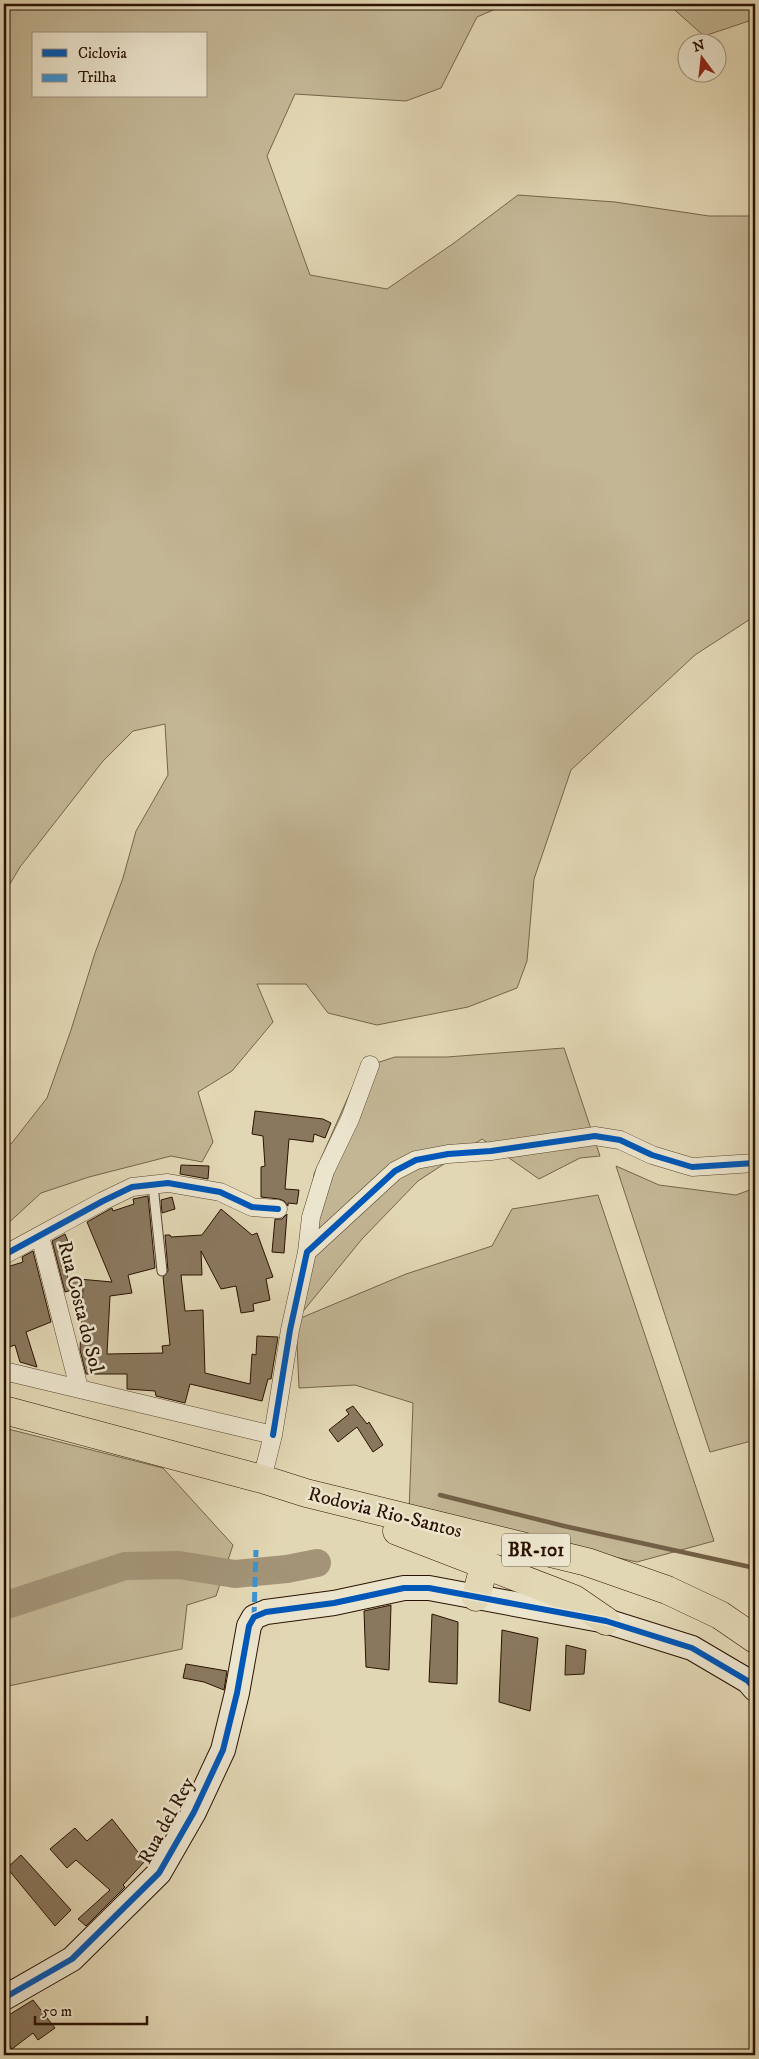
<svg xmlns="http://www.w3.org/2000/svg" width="759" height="2059" font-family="'IM FELL DW Pica',serif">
<rect width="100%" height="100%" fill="#e2d7b4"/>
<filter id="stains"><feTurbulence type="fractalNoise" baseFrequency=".004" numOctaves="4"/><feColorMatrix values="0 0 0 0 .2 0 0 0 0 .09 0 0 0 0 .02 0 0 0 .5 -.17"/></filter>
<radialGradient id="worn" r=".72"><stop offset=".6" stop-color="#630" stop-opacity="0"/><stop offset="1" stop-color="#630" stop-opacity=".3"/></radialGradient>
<!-- green -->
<path fill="#c3b695" stroke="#76644a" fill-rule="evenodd" d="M 4,4 L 507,4 L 477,17 L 441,88 L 406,101 L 295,94 L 267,156 L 310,275 L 387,289 L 454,243 L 518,195 L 615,202 L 709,216 L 755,216 L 755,616 L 695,655 L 571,770 L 534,879 L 527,961 L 517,988 L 468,1007 L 377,1025 L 328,1013 L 306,984 L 257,984 L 273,1022 L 232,1071 L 198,1092 L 213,1142 L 202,1162 L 171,1156 L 89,1177 L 41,1193 L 4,1227 L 4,1145 L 11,1144 L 47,1098 L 71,1030 L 95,953 L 123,878 L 136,831 L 168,775 L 165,724 L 133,731 L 103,761 L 20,867 L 4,894 ZM 34,34 L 206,34 L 206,96 L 34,96 Z
M 668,4 L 755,4 L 755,19 L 704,36 Z
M 564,1048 L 600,1156 L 580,1158 L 539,1179 L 482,1139 L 418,1181 L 362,1239 L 296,1320 L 406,1274 L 492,1246 L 512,1209 L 598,1195 L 714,1541 L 637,1562 L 409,1512 L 413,1403 L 355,1385 L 299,1388 L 296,1321 L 314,1174 L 361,1068 L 395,1057 L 447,1057 Z
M 616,1166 L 659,1185 L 736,1195 L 755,1188 L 755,1440 L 710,1452 Z
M 4,1428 L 163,1468 L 233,1545 L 216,1596 L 187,1605 L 182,1649 L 4,1687 Z"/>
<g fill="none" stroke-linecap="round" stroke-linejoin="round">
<!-- stream -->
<path stroke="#736047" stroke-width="4.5" d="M 440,1495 L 564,1526 L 755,1568"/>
<!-- river -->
<path stroke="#a39477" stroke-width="28" d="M 4,1606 L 125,1566 L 179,1565 L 235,1574 L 287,1569 L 317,1563"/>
</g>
<!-- building -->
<path fill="#8a785e" stroke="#2a1200" d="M 255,1111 L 323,1119 L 331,1123 L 325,1138 L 314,1134 L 313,1142 L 289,1139 L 285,1189 L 299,1190 L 297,1204 L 288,1203 L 288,1206 L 284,1201 L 279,1199 L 261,1197 L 261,1167 L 265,1166 L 263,1136 L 252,1134 Z
M 181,1165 L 209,1166 L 208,1179 L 180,1174 Z
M 148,1196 L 155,1268 L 128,1275 L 132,1293 L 110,1296 L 107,1354 L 163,1353 L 162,1346 L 170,1345 L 163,1277 L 168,1271 L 165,1235 L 170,1235 L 171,1237 L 202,1235 L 221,1209 L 252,1235 L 257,1233 L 273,1277 L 266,1279 L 270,1300 L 253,1304 L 254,1311 L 241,1313 L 236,1286 L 221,1289 L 201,1251 L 202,1275 L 181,1275 L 185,1311 L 203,1310 L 205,1373 L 250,1384 L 252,1354 L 256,1355 L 257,1336 L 278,1337 L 271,1379 L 268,1379 L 262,1401 L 190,1384 L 185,1403 L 156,1396 L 155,1391 L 127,1389 L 127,1374 L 86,1374 L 80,1350 L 83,1287 L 65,1292 L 52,1241 L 65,1234 L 69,1244 L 66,1245 L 69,1254 L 63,1256 L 68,1278 L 112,1282 L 87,1222 L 112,1208 L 113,1211 L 134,1204 L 133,1199 Z
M 172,1197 L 175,1209 L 162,1213 L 161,1200 Z
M 287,1214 L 284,1253 L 272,1252 L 275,1219 L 282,1219 Z
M 33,1251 L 51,1322 L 26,1332 L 37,1367 L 20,1362 L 15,1345 L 4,1349 L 4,1268 L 23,1262 L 22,1257 Z
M 353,1406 L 367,1424 L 369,1422 L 383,1445 L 373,1452 L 357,1427 L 338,1442 L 329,1430 L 349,1414 L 346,1410 Z
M 391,1605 L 389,1670 L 366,1667 L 364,1611 Z
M 432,1614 L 458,1622 L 457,1684 L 429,1682 Z
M 502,1630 L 538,1638 L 530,1711 L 499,1702 Z
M 566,1645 L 586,1650 L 584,1674 L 565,1675 Z
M 186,1664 L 227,1671 L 224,1690 L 204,1682 L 183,1678 Z
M 112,1819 L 145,1861 L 123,1885 L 125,1887 L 86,1926 L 78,1919 L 110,1890 L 76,1860 L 67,1868 L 50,1849 L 75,1828 L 87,1841 Z
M 21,1855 L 71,1910 L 55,1926 L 7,1868 Z
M 33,2000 L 55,2028 L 38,2040 L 33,2033 L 12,2049 L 10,2046 L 4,2050 L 4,2018 Z"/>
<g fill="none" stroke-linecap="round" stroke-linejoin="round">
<!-- lane casing -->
<g stroke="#58432d" stroke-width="11">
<path id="lane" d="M 153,1185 L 162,1271"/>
</g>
<!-- street casing -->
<g stroke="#58432d" stroke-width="19">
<path id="street" d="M 40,1236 L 79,1388
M 307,1252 L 311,1217 L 325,1171 L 350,1119 L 370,1065
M 4,1255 L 103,1201 L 132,1187 L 168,1183 L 220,1192 L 252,1207 L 278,1209
M 4,1371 L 273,1435 L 262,1479
M 273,1435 L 290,1330 L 307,1252 L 395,1171 L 416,1160 L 448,1154 L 491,1151 L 595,1136 L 620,1140 L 652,1155 L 692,1167 L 755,1163"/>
</g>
<!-- secondary casing -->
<g stroke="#2a1200" stroke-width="26">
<path id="secondary" d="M 4,1998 L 72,1959 L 159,1873 L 194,1812 L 223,1750 L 237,1693 L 249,1626 L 254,1617 L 266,1612 L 334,1603 L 404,1588 L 429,1588 L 606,1621 L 692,1648 L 748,1681 L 755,1689"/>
</g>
<!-- highway casing -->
<g stroke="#2a1200" stroke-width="29">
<path id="highway" d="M 4,1410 L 262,1479 L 306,1493 L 587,1562 L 667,1590 L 720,1615 L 755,1639
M 397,1531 L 574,1599 L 606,1621
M 476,1597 L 484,1566"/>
</g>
<!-- lane -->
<use href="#lane" stroke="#ece5ce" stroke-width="9"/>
<!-- street -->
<use href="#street" stroke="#ece5ce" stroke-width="18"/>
<!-- secondary -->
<use href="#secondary" stroke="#ece5ce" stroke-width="24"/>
<!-- highway -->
<use href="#highway" stroke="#e2d7b4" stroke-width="28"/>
<!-- quiet -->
<path stroke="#3c92d0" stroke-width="5" stroke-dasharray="10 5" stroke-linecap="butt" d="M 254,1617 L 256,1550"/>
<!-- cycleway casing -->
<g stroke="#ece5ce" stroke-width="9">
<path id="cycleway" d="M 4,1255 L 103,1201 L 132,1187 L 168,1183 L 220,1192 L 252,1207 L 278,1209
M 273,1435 L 290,1330 L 307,1252 L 395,1171 L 416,1160 L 448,1154 L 491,1151 L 595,1136 L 620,1140 L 652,1155 L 692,1167 L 755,1163
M 4,1998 L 72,1959 L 159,1873 L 194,1812 L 223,1750 L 237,1693 L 249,1626 L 254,1617 L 266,1612 L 334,1603 L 404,1588 L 429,1588 L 606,1621 L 692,1648 L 748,1681 L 755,1689"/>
</g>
<!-- cycleway -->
<use href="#cycleway" stroke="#0057b8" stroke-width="6"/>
</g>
<g text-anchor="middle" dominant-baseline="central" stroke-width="5" stroke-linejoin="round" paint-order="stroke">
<!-- shield labels -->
<rect fill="#ece5ce" stroke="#64513e" stroke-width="1" x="502" y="1533.5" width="68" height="33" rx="4"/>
<g font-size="19" font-weight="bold" fill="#2a1200">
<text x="536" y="1550">BR-101</text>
</g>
<!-- street labels -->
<g font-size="20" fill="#2a1200" stroke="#ece5ce">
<text transform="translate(80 1307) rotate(76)">Rua Costa do Sol</text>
<text transform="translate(385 1513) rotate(14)">Rodovia Rio-Santos</text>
<text transform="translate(167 1821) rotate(-61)">Rua del Rey</text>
</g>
</g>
<!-- margin -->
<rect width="759" height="2059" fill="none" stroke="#e2d7b4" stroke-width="20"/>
<rect x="5" y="5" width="749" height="2049" fill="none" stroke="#2a1200" stroke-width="2.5"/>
<rect x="10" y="10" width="739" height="2039" fill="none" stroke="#2a1200"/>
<!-- legend -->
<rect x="32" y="32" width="175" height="65" fill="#ece5ce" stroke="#9e917c"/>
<rect x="42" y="49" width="25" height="8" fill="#0057b8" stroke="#9e917c"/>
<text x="78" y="58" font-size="15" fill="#2a1200">Ciclovia</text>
<rect x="42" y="74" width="25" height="8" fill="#3c92d0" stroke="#9e917c"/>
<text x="78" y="82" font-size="15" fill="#2a1200">Trilha</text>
<!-- north arrow -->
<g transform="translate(702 58) rotate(345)"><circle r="24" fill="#ece5ce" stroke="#9e917c"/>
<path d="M0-4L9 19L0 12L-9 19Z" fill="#8f2418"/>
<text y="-8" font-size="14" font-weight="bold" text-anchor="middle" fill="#2a1200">N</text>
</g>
<!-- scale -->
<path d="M35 2016v8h112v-8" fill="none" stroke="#2a1200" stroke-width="2.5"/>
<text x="42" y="2016" font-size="15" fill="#2a1200" stroke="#ece5ce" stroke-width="4" paint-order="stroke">50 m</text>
<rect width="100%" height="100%" filter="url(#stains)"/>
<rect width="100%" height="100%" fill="url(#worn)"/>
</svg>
